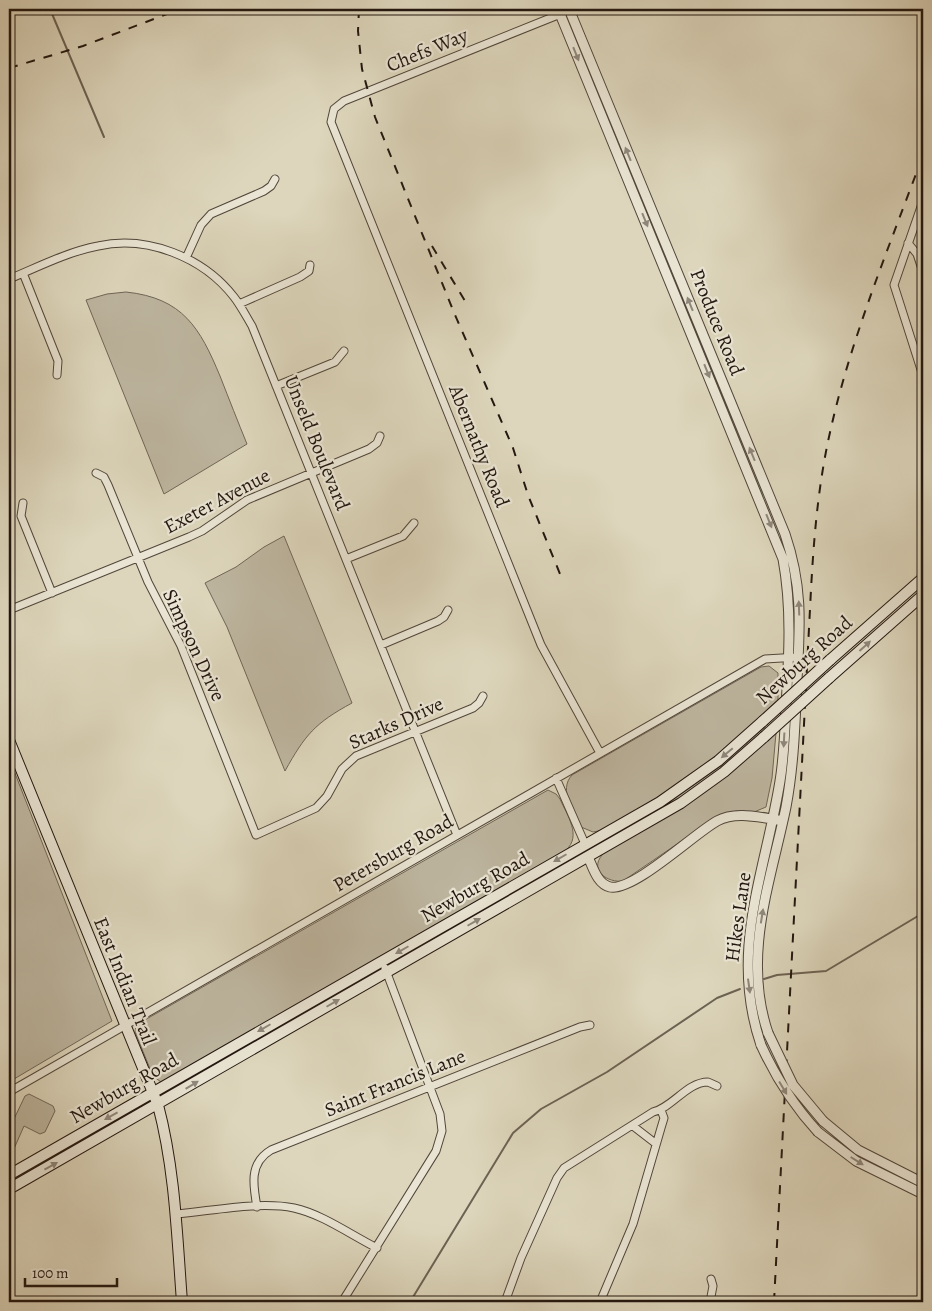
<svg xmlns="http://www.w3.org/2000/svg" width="932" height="1311" font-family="Alegreya,serif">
<rect width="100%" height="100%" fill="#ddd6bc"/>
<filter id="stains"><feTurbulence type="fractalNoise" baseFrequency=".004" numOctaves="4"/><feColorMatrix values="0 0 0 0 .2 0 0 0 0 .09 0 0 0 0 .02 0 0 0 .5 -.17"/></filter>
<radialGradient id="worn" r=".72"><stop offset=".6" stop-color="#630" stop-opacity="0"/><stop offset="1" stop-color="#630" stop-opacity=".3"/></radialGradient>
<!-- green -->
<path fill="#bdb59f" stroke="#706657" d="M 126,292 C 183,298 200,328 220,376 C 229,399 238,422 247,444 L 164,494 L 86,300 L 107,294 Z
M 284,536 L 352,703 C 315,723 305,735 285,771 L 227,627 L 205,583 L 236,567 L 264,547 Z
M 769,666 L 778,673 L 778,700 C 753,723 729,749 701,769 C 670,791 636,810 603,830 L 593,832 L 581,827 C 574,812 558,790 572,775 L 761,667 Z
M 762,728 L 766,728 L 762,733 L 711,777 L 671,804 L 603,844 L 600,839 Z
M 776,733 L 772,778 L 766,807 L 754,812 L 736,811 L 712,820 L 623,881 C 608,883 589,871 602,855 C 611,842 648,826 663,817 C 704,793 741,765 776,733 Z
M 9,758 L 112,1021 L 9,1082 Z
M 548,790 L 556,794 L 560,799 C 567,815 582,836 566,850 L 184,1070 L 161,1082 L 153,1076 L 135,1032 L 136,1025 Z
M 29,1094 L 53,1106 L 55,1111 L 45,1132 L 40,1134 L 24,1126 L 13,1151 L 9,1153 L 9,1119 L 13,1121 L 25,1096 Z"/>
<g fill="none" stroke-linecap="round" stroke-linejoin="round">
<!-- stream -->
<path stroke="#6c6253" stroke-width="2" d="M 50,9 L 104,137
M 764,979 L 777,975 L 826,971 L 923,913
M 410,1302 L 513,1133 L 541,1109 L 607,1072 L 717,998 L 740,989"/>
<!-- minor casing -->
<g stroke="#51463a" stroke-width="9">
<path id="minor" d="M 563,13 L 344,101 L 334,109 L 331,122 L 541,645 L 600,753
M 923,201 L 894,285 L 923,376
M 908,243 L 917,254 L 923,272
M 186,258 L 201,225 L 211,214 L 264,191 L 271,186 L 275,179
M 23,273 L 58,361 L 57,375
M 9,279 C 38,267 67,252 98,246 C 147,235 203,257 234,297 C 241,306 246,316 252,326 L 457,835
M 239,304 L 300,277 L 309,271 L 310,265
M 276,386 L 335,362 L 344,351
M 96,473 L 104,477 L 108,485 L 148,582 L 181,646 L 256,835 L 316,808 L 327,796 L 342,769 L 356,756 L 473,708 L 479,703 L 483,696
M 23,503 L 21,516 L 52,593
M 346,559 L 403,536 L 414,523
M 9,610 L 189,537 L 202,531 L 247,500 L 369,449 L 377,443 L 380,436
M 381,645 L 438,621 L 444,617 L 448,610
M 556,778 L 585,844
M 9,1092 L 758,663 L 765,659 L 799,657
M 633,1126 L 655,1143
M 257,1207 C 253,1185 249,1163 271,1150 L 580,1027 L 590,1025
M 176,1214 C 212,1211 259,1201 294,1208 C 322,1214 351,1235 377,1248
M 342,1302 L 436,1151 L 442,1131 L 440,1114 L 385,968
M 505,1302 L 521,1258 L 557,1178 L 564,1168 L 653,1112 C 672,1108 687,1082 708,1082 L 717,1086
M 600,1302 L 633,1224 L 661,1128 L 664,1118 L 661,1110
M 710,1302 L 713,1286 L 711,1279"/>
</g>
<!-- tertiary casing -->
<g stroke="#51463a" stroke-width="11">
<path id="tertiary" d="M 558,9 L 783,559 C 792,608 789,656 786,706 C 785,731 784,757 780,781 C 765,874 729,951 761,1045
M 569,9 L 785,534 C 803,587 800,625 797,680 C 795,723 794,764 786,807 C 770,884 742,956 768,1033
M 588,857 C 593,867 597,884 610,887 C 633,892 695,833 717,821 C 735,811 758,817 778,820
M 823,1121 L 858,1150 L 923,1183
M 818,1132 L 856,1161 L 923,1194"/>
</g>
<!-- secondary casing -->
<g stroke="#22160f" stroke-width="12">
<path id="secondary" d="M 830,660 L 923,578
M 829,678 L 923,595
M 9,740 L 158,1105 C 175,1169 177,1236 182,1302
M 9,1175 L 660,802 L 718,761 L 763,721
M 9,1189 L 681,803 L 724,772 L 764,737"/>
</g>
<!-- minor -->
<use href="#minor" stroke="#e9e4d3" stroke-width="7"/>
<!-- tertiary -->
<use href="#tertiary" stroke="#e9e4d3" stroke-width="9"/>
<!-- secondary -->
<use href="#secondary" stroke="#e9e4d3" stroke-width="10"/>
<!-- rail -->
<path stroke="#22160f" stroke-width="2" stroke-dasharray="9 9" stroke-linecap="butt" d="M 359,9 L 358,31 L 362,69 L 375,117 L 455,315 L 513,448 L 528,495 L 560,574
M 9,68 L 83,46 L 180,9
M 918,157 L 923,139
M 432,246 L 465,301
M 774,1302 L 810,609 C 813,548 817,488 831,428 C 852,335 890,245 923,155"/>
<!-- tertiary-bridge casing -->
<g stroke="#51463a" stroke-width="11" stroke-linecap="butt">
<path id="tertiary-bridge" d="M 768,1033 L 793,1085 L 823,1121
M 761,1045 C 776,1078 793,1105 818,1132"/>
</g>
<!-- secondary-bridge casing -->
<g stroke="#22160f" stroke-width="12" stroke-linecap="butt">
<path id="secondary-bridge" d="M 763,721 L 830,660
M 764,737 L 829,678"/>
</g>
<!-- tertiary-bridge -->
<use href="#tertiary-bridge" stroke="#e9e4d3" stroke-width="9"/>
<!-- secondary-bridge -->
<use href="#secondary-bridge" stroke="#e9e4d3" stroke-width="10"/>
</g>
<!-- one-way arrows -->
<defs><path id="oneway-solid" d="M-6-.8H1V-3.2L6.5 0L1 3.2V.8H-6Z" transform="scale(1.25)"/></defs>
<g fill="#8f877b">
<use href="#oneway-solid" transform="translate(576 54) rotate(68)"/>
<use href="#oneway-solid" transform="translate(628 154) rotate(-112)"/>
<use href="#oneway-solid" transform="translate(645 220) rotate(68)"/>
<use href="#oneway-solid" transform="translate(690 304) rotate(-112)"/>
<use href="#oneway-solid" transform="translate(707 371) rotate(68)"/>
<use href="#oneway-solid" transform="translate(752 454) rotate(-112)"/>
<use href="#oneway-solid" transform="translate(769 521) rotate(68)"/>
<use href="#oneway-solid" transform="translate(799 608) rotate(-92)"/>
<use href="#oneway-solid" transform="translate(865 646) rotate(-42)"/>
<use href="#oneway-solid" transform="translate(784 740) rotate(93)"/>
<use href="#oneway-solid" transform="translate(727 753) rotate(140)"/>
<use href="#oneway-solid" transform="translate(560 858) rotate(150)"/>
<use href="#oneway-solid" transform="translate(762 916) rotate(-81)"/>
<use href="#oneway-solid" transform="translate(474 922) rotate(-30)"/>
<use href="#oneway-solid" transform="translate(402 950) rotate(150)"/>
<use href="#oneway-solid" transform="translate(749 986) rotate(82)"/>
<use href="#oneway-solid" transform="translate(333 1003) rotate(-30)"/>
<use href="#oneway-solid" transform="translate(264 1028) rotate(150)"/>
<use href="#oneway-solid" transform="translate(192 1085) rotate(-31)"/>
<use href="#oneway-solid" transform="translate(783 1088) rotate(59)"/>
<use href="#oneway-solid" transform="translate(111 1116) rotate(151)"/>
<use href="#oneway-solid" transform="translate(857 1161) rotate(32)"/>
<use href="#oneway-solid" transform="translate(51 1166) rotate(-29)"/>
</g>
<g text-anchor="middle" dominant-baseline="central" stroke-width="4.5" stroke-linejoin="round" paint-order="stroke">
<!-- street labels -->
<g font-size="20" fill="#22160f" stroke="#e9e4d3">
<text transform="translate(427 50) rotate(-22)">Chefs Way</text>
<text transform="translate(717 322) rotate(68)">Produce Road</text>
<text transform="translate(317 443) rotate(68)">Unseld Boulevard</text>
<text transform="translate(479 446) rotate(68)">Abernathy Road</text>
<text transform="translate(217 501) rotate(-28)">Exeter Avenue</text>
<text transform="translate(194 645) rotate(65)">Simpson Drive</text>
<text transform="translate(804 660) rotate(-42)">Newburg Road</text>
<text transform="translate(396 723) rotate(-24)">Starks Drive</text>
<text transform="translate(393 853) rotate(-30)">Petersburg Road</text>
<text transform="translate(475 887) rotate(-30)">Newburg Road</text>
<text transform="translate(738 917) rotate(-82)">Hikes Lane</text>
<text transform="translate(125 981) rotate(68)">East Indian Trail</text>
<text transform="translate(395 1083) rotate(-22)">Saint Francis Lane</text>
<text transform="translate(124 1088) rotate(-30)">Newburg Road</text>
</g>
</g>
<!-- margin -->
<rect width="932" height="1311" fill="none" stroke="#ddd6bc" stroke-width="30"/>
<rect x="10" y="10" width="912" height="1291" fill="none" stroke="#22160f" stroke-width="2.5"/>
<rect x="15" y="15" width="902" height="1281" fill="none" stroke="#22160f"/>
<!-- scale -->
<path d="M25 1278v8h92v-8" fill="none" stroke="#22160f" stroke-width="2.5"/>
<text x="32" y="1278" font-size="15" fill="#22160f" stroke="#e9e4d3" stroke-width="4" paint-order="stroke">100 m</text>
<rect width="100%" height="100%" filter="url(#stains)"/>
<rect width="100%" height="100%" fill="url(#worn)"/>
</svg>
